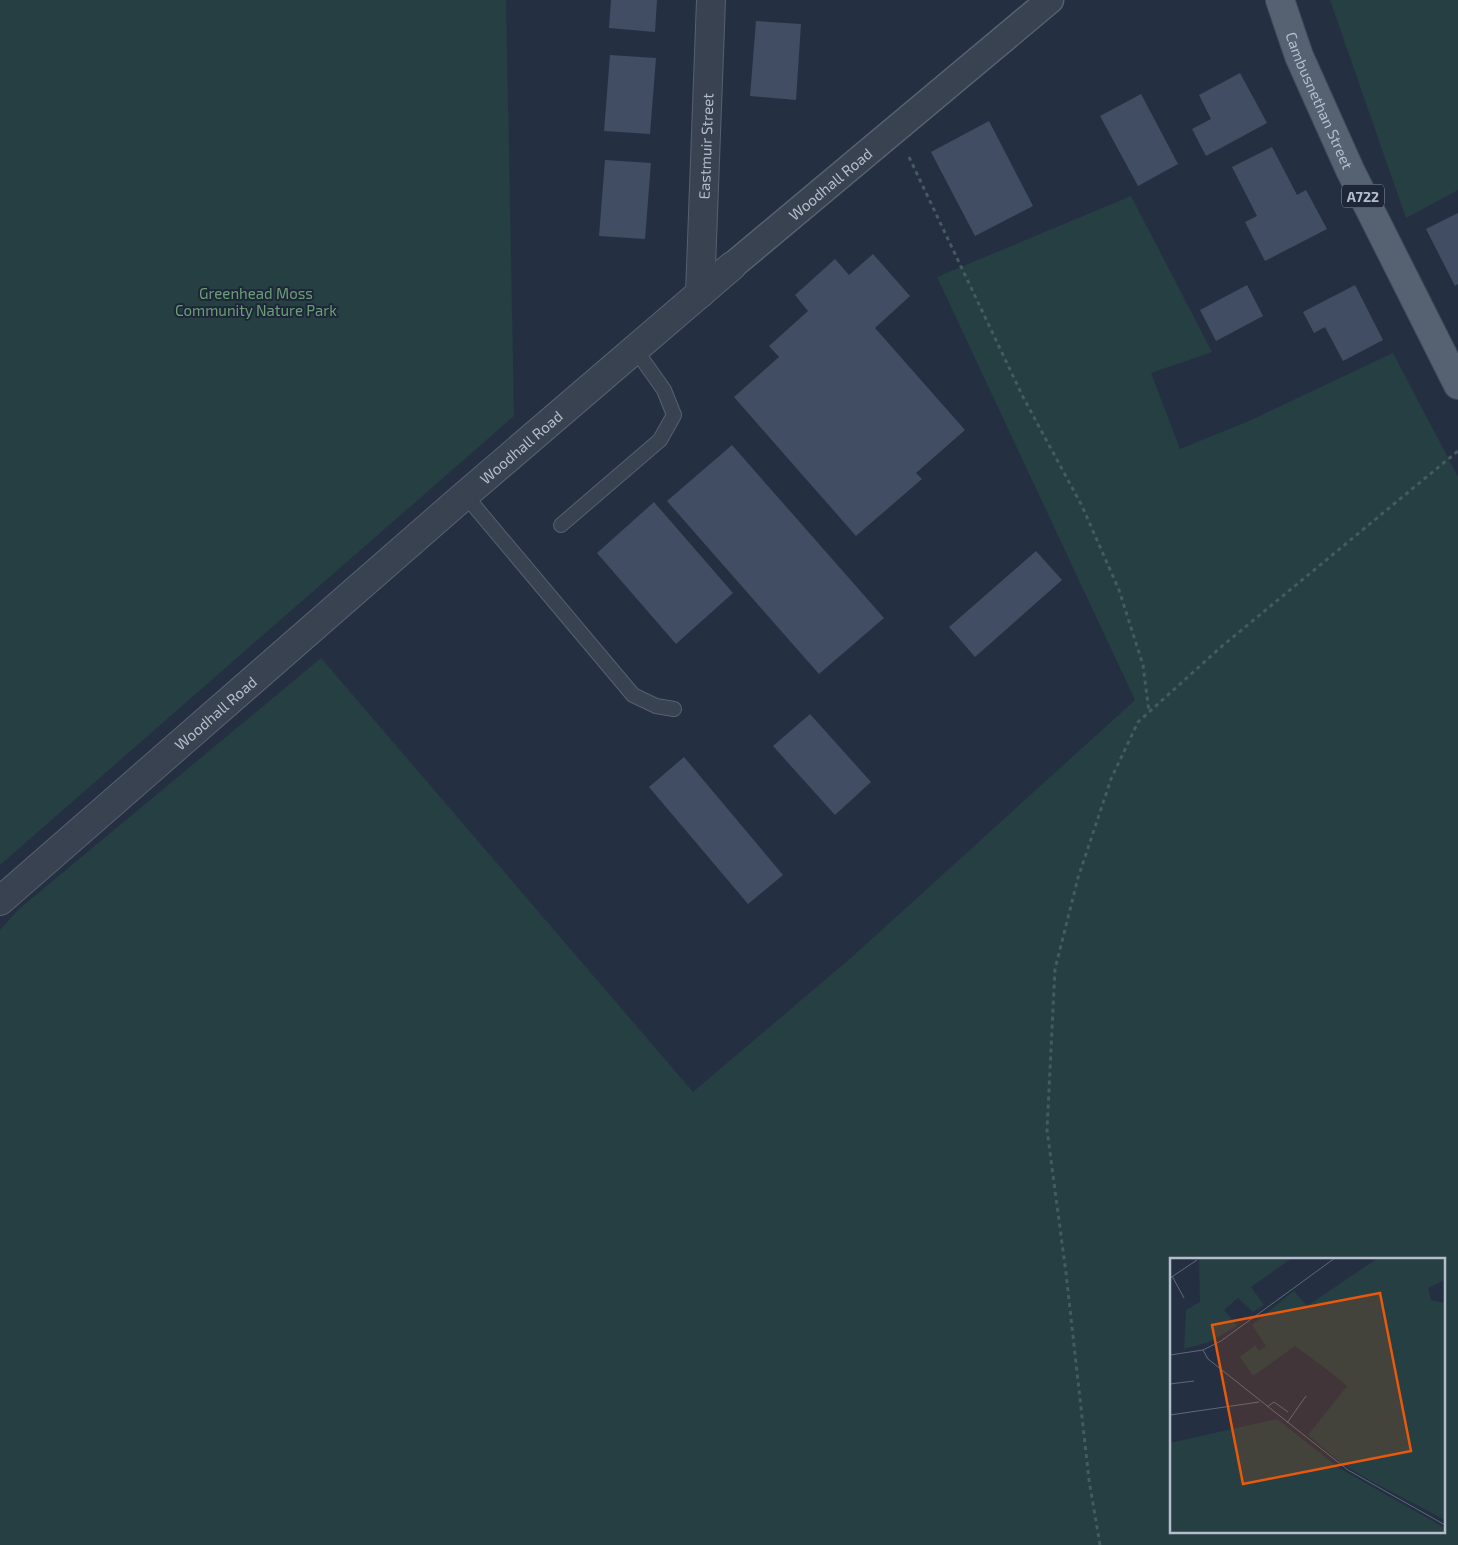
<svg xmlns="http://www.w3.org/2000/svg" width="1458" height="1545" font-family="'Exo 2',sans-serif">
<rect width="100%" height="100%" fill="#243042"/>
<!-- green -->
<path fill="#263f43" fill-rule="evenodd" d="M 0,0 L 506,0 L 514,416 L 0,865 Z
M 1330,0 L 1458,0 L 1458,190 L 1406,218 Z
M 1131,196 L 1212,352 L 1151,373 L 1180,449 L 1249,421 L 1393,353 L 1458,477 L 1458,1545 L 0,1545 L 0,930 L 19,909 L 321,658 L 693,1092 L 852,957 L 1135,700 L 937,277 ZM 1172,1259 L 1444,1259 L 1444,1531 L 1172,1531 Z"/>
<!-- building -->
<path fill="#404d62" d="M 611,0 L 657,0 L 655,32 L 609,28 Z
M 756,21 L 801,24 L 796,100 L 750,96 Z
M 610,55 L 656,58 L 650,134 L 604,131 Z
M 1240,73 L 1267,123 L 1206,156 L 1192,129 L 1211,119 L 1199,95 Z
M 1141,94 L 1178,164 L 1138,186 L 1100,116 Z
M 989,121 L 1033,206 L 975,236 L 931,152 Z
M 1272,147 L 1297,195 L 1306,190 L 1327,229 L 1265,261 L 1245,222 L 1257,216 L 1232,167 Z
M 605,160 L 651,163 L 645,239 L 599,236 Z
M 1458,213 L 1458,284 L 1455,286 L 1426,229 Z
M 873,254 L 910,296 L 875,328 L 965,430 L 916,473 L 922,479 L 856,536 L 734,397 L 779,357 L 769,346 L 808,311 L 795,295 L 835,259 L 849,275 Z
M 1247,285 L 1263,316 L 1216,341 L 1200,310 Z
M 1355,285 L 1383,340 L 1343,361 L 1325,327 L 1314,333 L 1303,312 Z
M 732,445 L 884,618 L 819,674 L 667,501 Z
M 654,502 L 733,593 L 676,644 L 597,553 Z
M 1036,551 L 1062,580 L 975,657 L 949,627 Z
M 810,714 L 871,782 L 835,815 L 773,746 Z
M 684,757 L 783,875 L 748,904 L 649,787 Z"/>
<g fill="none" stroke-linecap="round" stroke-linejoin="round">
<!-- service casing -->
<g stroke="#56606f" stroke-width="16">
<path id="service" d="M 465,495 L 633,695 L 656,706 L 674,709
M 561,525 L 660,440 L 674,415 L 664,390 L 635,349"/>
</g>
<!-- minor casing -->
<g stroke="#56606f" stroke-width="29">
<g id="minor">
<path id="s1" d="M 732,266 L 1050,0"/>
</g>
</g>
<!-- tertiary casing -->
<g stroke="#56606f" stroke-width="30">
<g id="tertiary">
<path id="s2" d="M 700,294 L 711,0"/>
<path id="s3" d="M 0,901 L 465,495 L 732,266"/>
</g>
</g>
<!-- primary casing -->
<g stroke="#424b5b" stroke-width="30">
<g id="primary">
<path id="s4" d="M 1280,0 L 1299,56 L 1350,170 L 1458,385"/>
</g>
</g>
<!-- path -->
<path stroke="#445b60" stroke-width="3" stroke-dasharray="4 4" stroke-linecap="butt" d="M 909,157 L 1023,397 L 1082,506 L 1119,590 L 1143,665 L 1149,712
M 1100,1545 L 1089,1480 L 1066,1273 L 1047,1130 L 1055,969 L 1078,878 L 1111,779 L 1138,722 L 1221,647 L 1458,451"/>
<!-- service -->
<use href="#service" stroke="#384251" stroke-width="14"/>
<!-- minor -->
<use href="#minor" stroke="#384251" stroke-width="26"/>
<!-- tertiary -->
<use href="#tertiary" stroke="#384251" stroke-width="28"/>
<!-- primary -->
<use href="#primary" stroke="#566172" stroke-width="28"/>
</g>
<g text-anchor="middle" dominant-baseline="central" stroke-width="4" stroke-linejoin="round" paint-order="stroke">
<!-- shield labels -->
<rect fill="#1d2737" stroke="#87909f" stroke-width="1" x="1342" y="184.5" width="42" height="23" rx="4"/>
<g font-size="14" font-weight="bold" fill="#b5bdcc">
<text x="1363" y="196">A722</text>
</g>
<!-- street labels -->
<g font-size="15" fill="#b5bdcc" stroke="#1d2737">
<text stroke="none"><textPath href="#s4" startOffset="108">Cambusnethan Street</textPath></text>
<text stroke="none"><textPath href="#s2" startOffset="148">Eastmuir Street</textPath></text>
<text stroke="none"><textPath href="#s1" startOffset="128">Woodhall Road</textPath></text>
<text stroke="none"><textPath href="#s3" startOffset="691">Woodhall Road</textPath></text>
<text stroke="none"><textPath href="#s3" startOffset="286">Woodhall Road</textPath></text>
</g>
<!-- park labels -->
<g font-size="15" fill="#6b9e78" stroke="#1d2737">
<text x="256" y="293">Greenhead Moss<tspan x="256" dy="17">Community Nature Park</tspan></text>
</g>
</g>
<!-- overview -->
<g transform="translate(1170 1258)">
<rect width="275" height="275" fill="#243042"/>
<path d="M 29,0 L 122,0 L 81,29 L 94,47 L 83,54 L 68,40 L 54,52 L 67,68 L 39,84 L 14,91 L 16,52 L 30,44 ZM 208,0 L 275,0 L 275,22 L 258,30 L 261,42 L 275,45 L 275,262 L 201,223 L 171,205 L 138,177 L 177,128 L 159,113 L 125,88 L 83,118 L 70,99 L 85,87 L 89,93 L 96,88 L 82,67 L 124,33 L 137,48 ZM 107,161 L 169,210 L 275,270 L 275,275 L 0,275 L 0,185 Z" fill="#263f43"/>
<path fill="none" stroke="#5e6879" stroke-width="1" d="M 2,18 L 14,40M 0,20 L 27,2M 33,92 L 38,101 L 178,212 L 275,267M 0,97 L 33,92 L 51,83 L 165,0M 0,126 L 24,123M 97,149 L 104,144 L 118,154M 0,157 L 89,144M 117,165 L 136,138"/>
<path fill="#e8590c" fill-opacity="0.15" stroke="#e8590c" stroke-width="2.5" d="M 210,35 L 241,193 L 73,226 L 42,67 Z"/>
<rect width="275" height="275" fill="none" stroke="#b5bdcc" stroke-width="2.5"/>
</g>
</svg>
